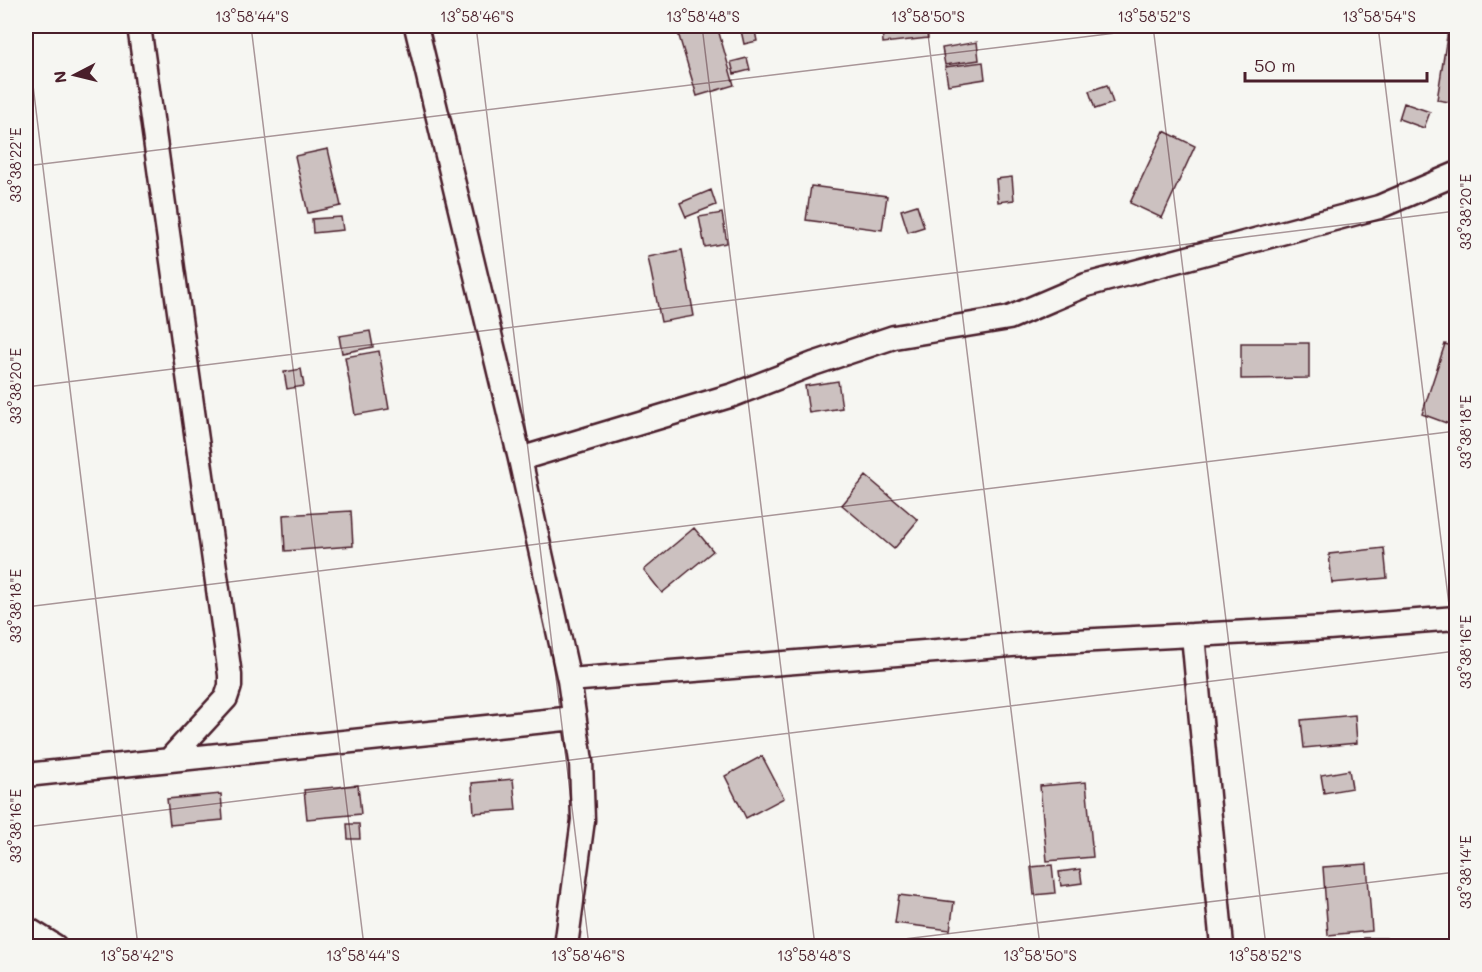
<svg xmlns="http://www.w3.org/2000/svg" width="1482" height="972" font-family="Mali,sans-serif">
<rect width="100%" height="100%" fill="#f6f6f2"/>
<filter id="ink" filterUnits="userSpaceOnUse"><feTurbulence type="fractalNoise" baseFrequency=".0167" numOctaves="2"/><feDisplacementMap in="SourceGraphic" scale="12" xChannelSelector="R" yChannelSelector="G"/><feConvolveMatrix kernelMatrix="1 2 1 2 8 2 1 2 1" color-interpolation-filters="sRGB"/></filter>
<g filter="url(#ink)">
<!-- building -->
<path fill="#ccc1c0" stroke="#4a1f2b" stroke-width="1.5" d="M 676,26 L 717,26 L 734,85 L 697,96 Z
M 740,26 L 754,26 L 757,41 L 744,44 Z
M 882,26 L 927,26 L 928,38 L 883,43 Z
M 1448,30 L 1456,31 L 1456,103 L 1437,100 Z
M 977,42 L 979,60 L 945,65 L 942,48 Z
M 747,58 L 750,70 L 734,74 L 731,62 Z
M 983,62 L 985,79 L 948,85 L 945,67 Z
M 1107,85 L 1113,103 L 1095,109 L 1089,91 Z
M 1404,103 L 1430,112 L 1424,128 L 1399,119 Z
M 1164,131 L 1195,146 L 1162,218 L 1130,203 Z
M 328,149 L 341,206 L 308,213 L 295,156 Z
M 1012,177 L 1014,200 L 998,202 L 996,179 Z
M 811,186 L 887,196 L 882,230 L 806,220 Z
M 711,190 L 716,205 L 686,217 L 680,203 Z
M 917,205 L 924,227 L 908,232 L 901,210 Z
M 722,213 L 727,243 L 705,247 L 699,217 Z
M 341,217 L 343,230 L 313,233 L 312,219 Z
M 682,250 L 694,316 L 661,322 L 648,257 Z
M 370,331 L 373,347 L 342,353 L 339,336 Z
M 1241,343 L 1309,343 L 1309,378 L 1241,379 Z
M 1445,344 L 1456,347 L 1456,405 L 1455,404 L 1449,424 L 1422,414 Z
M 379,351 L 389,409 L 355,415 L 345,357 Z
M 301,369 L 304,386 L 287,389 L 284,372 Z
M 838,381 L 842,408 L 809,413 L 805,386 Z
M 866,476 L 918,520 L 894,549 L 842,505 Z
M 351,511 L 353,546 L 285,551 L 283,515 Z
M 694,528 L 713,551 L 662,593 L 644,570 Z
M 1384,548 L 1387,578 L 1332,583 L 1329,554 Z
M 1355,715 L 1357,743 L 1304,748 L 1301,720 Z
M 762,756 L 784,798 L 746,818 L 725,776 Z
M 1349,770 L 1352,788 L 1324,793 L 1321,775 Z
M 513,779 L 516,810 L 474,813 L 472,783 Z
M 1086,782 L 1093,857 L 1047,861 L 1040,786 Z
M 358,785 L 361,814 L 307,819 L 304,790 Z
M 221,794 L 223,820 L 170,825 L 167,799 Z
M 347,824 L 359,824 L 360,839 L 348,839 Z
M 1367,864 L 1372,931 L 1328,935 L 1323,867 Z
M 1052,865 L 1055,893 L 1034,895 L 1031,867 Z
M 1080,869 L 1082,883 L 1061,886 L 1059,872 Z
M 899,895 L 954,902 L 950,930 L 895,923 Z
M 1364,938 L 1386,938 L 1386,946 L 1365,946 Z"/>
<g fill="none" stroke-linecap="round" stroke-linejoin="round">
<!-- street casing -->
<g stroke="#4a1f2b" stroke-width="27">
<path id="street" d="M 139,26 L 230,675 L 230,686 L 226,698 L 169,760
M 416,26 L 520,459 L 569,680 L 1038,643 L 1328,628 L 1456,618
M 520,459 L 733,395 L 813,364 L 894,337 L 1009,318 L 1086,285 L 1379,207 L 1456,174
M 1193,635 L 1222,946
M 26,775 L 574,718
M 26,928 L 55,946
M 566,946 L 583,820 L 581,761 L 569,680"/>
</g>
<!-- street -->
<use href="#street" stroke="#f6f6f2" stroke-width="22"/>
</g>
</g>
<!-- ticks -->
<path fill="none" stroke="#4a1f2b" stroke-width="1.5" stroke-opacity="0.45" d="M 251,26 L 364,946M 476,26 L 589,946M 702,26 L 815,946M 927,26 L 1040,946M 1153,26 L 1266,946M 1378,26 L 1456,662M 26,28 L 138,946M 26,166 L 1173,26M 26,387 L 1456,211M 26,607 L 1456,431M 26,827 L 1456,651M 846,946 L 1456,872"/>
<!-- margin -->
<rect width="1482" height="972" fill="none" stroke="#f6f6f2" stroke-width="66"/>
<!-- north arrow -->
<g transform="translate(75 75) rotate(263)" stroke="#f6f6f2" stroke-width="4.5" paint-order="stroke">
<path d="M0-4.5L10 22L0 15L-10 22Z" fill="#4a1f2b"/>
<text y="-9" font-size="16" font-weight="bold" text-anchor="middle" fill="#4a1f2b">N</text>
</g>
<!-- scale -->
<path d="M1245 72v9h182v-9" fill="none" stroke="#4a1f2b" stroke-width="3"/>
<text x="1254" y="72" font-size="18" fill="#4a1f2b" stroke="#f6f6f2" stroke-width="4.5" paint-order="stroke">50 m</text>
<rect x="33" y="33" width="1416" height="906" fill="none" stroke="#4a1f2b" stroke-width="2"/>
<g font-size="15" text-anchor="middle" fill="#4a1f2b">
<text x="252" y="22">13°58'44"S</text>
<text x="477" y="22">13°58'46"S</text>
<text x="703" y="22">13°58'48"S</text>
<text x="928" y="22">13°58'50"S</text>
<text x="1154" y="22">13°58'52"S</text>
<text x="1379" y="22">13°58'54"S</text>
<text transform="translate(16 165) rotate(-90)" y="5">33°38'22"E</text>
<text transform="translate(1466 212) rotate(-90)" y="5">33°38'20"E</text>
<text transform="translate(16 386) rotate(-90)" y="5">33°38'20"E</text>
<text transform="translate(1466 432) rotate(-90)" y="5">33°38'18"E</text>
<text transform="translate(16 606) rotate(-90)" y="5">33°38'18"E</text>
<text transform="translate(1466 652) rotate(-90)" y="5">33°38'16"E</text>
<text transform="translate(16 826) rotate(-90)" y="5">33°38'16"E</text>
<text transform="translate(1466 872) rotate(-90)" y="5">33°38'14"E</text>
<text x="137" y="961">13°58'42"S</text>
<text x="363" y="961">13°58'44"S</text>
<text x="588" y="961">13°58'46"S</text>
<text x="814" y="961">13°58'48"S</text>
<text x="1040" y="961">13°58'50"S</text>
<text x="1265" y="961">13°58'52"S</text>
</g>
</svg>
